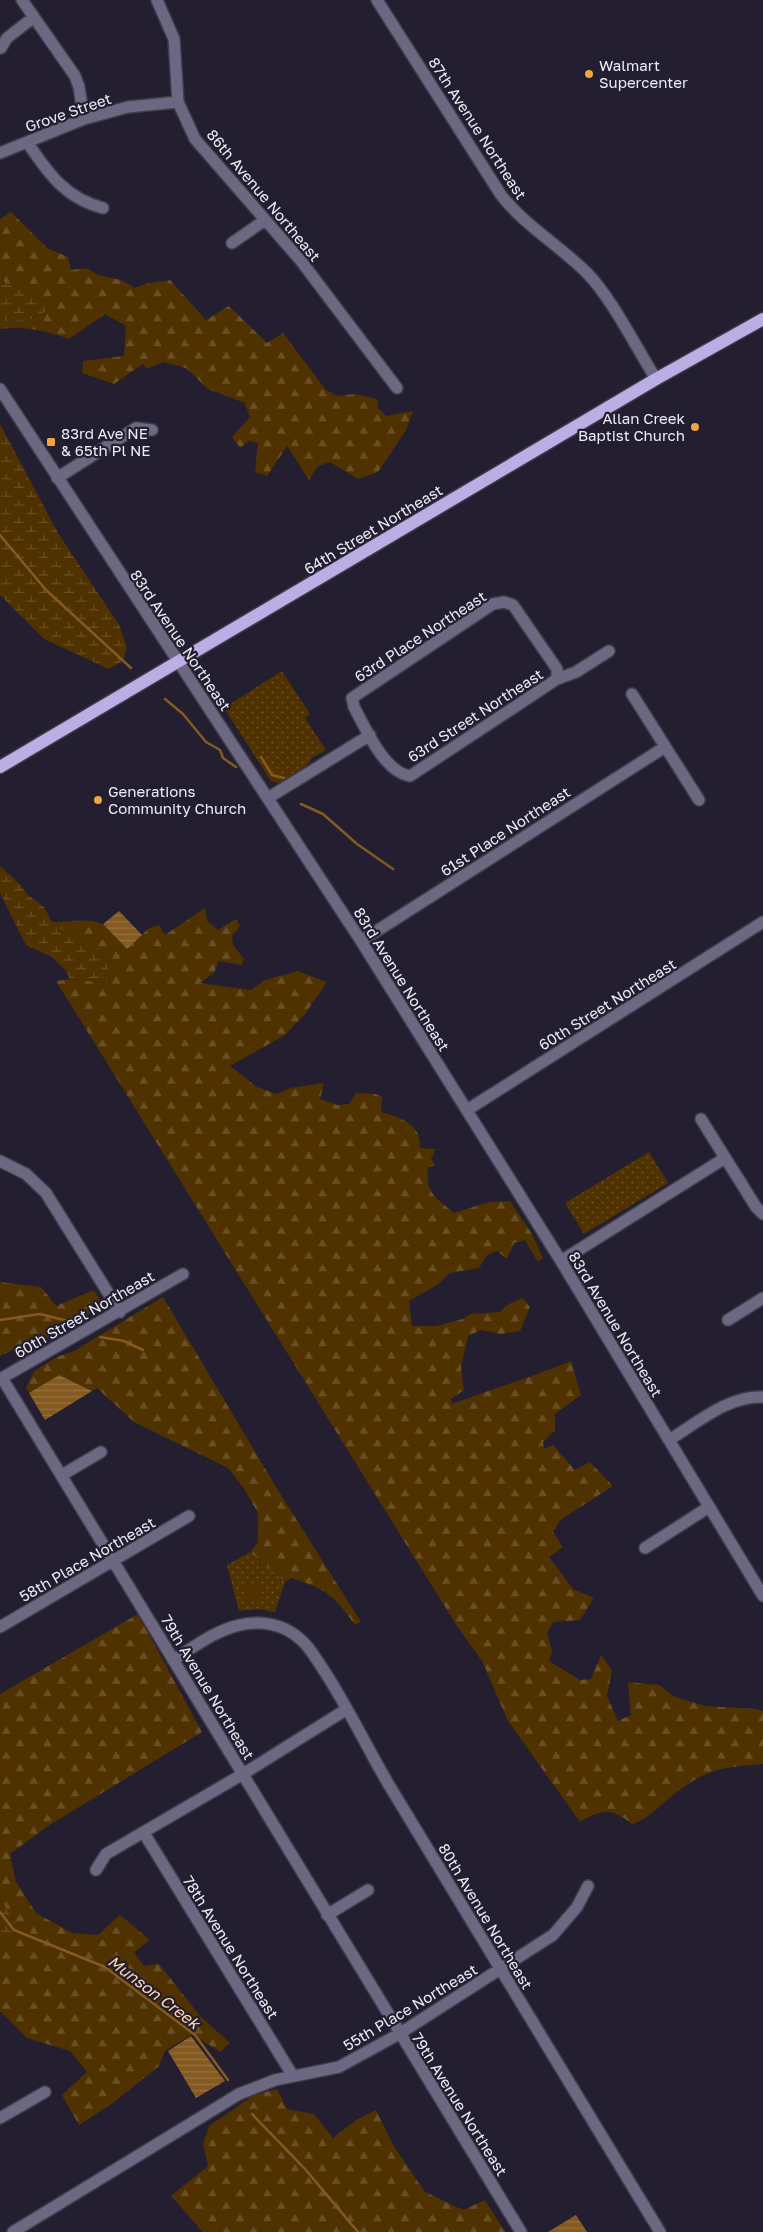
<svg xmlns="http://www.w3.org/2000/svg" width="763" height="2232" font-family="'Golos Text',sans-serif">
<defs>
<pattern id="forest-firs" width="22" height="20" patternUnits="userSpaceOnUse" patternTransform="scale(1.25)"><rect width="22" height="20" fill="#503100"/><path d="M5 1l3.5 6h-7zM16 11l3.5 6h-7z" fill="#6a4f26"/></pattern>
<pattern id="wetland-marsh" width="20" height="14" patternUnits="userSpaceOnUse" patternTransform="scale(1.25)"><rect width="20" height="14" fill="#503100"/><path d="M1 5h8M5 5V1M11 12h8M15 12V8" fill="none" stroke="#6a4f26"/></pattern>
<pattern id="park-dots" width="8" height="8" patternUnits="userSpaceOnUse" patternTransform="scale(1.25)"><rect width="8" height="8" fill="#503100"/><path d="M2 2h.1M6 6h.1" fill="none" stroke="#6a4f26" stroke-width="1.8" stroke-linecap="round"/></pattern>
<pattern id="water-rules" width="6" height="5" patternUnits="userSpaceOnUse" patternTransform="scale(1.25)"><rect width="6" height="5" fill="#845a20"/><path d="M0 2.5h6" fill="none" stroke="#967241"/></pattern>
</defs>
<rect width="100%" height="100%" fill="#231f30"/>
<!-- forest -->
<path fill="url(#forest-firs)" d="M 11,212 L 47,248 L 68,257 L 71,270 L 86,268 L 98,275 L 121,280 L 135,288 L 148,283 L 170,280 L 206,320 L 229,306 L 267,343 L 283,333 L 325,389 L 337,396 L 355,394 L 377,399 L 378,408 L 386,416 L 413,411 L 406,430 L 378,472 L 358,479 L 330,462 L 318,466 L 309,480 L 287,446 L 267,476 L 255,472 L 258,443 L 249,441 L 240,448 L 232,437 L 250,417 L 245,403 L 208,389 L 186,368 L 163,362 L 147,369 L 143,364 L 114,384 L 82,373 L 83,361 L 124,356 L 126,326 L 105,314 L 69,339 C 46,331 25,326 0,329 L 0,321 L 29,320 L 54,306 L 0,280 L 0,219 Z
M 205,908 L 207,921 L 218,930 L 236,919 L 240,926 L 232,936 L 233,945 L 244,959 L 242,965 L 219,961 L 214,973 L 200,983 L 251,990 L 265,980 L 298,971 L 327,982 L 305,1014 L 285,1035 L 230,1066 L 257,1087 L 277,1094 L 290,1088 L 324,1083 L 320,1099 L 337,1105 L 349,1104 L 356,1093 L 376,1094 L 382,1097 L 381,1112 C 401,1118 421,1123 420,1148 L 436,1149 L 431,1159 L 435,1165 L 428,1168 C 425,1193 436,1198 454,1213 L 489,1202 L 510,1201 L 532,1234 L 543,1258 L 538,1262 L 525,1240 L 514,1243 L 507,1259 L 497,1251 L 487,1255 L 479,1268 L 450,1273 L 437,1285 L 409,1301 L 412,1326 L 436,1326 L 463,1319 L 470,1314 L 500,1312 L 509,1304 L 523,1298 L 530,1307 L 520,1331 L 501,1334 L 481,1330 L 468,1336 L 461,1368 L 464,1390 L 451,1399 L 452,1404 C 492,1389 532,1377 571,1361 L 581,1395 L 555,1414 L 555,1430 L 543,1442 L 544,1449 L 553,1445 L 575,1470 L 590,1462 L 613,1486 L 560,1520 L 553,1532 L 563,1547 L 549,1557 L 573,1589 L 594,1598 L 580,1620 L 553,1622 L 547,1633 L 552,1651 L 549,1661 L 580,1680 L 591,1679 L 601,1655 L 612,1670 L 607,1696 L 618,1721 L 631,1715 L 628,1682 L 659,1685 L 675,1697 L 706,1706 L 757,1709 L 763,1711 L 763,1764 C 720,1768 708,1768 673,1795 C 659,1806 649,1819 632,1824 C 611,1808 603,1809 580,1822 L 508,1721 L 482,1661 L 457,1626 L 56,981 L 70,979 L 108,983 L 52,922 C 68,923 87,917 102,924 C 111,928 120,942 127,949 L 149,928 L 159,925 L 165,935 Z
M 0,1282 L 41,1287 L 56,1306 L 94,1290 L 102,1303 L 101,1307 L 23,1352 L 20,1347 L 0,1356 Z
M 163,1297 L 276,1487 L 361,1622 L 355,1625 C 333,1594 327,1590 292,1578 L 285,1582 L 250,1552 L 258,1542 L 258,1513 L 245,1490 L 228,1468 L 134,1422 L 97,1388 L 92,1391 L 59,1375 L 29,1393 L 26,1388 L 34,1371 L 57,1357 L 74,1351 Z
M 138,1614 L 202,1732 L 48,1826 L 10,1854 L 16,1882 L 36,1913 L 72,1933 L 98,1935 L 120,1915 L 150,1940 L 134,1952 L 144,1966 L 159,1964 L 200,2016 L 230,2043 L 220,2052 L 192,2034 L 165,2051 L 159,2066 L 113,2103 L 79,2125 L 62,2095 L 87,2072 L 70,2051 L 27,2038 L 0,2011 L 0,1942 L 13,1938 L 16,1923 L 0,1899 L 0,1694 Z
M 277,2089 L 287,2109 L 314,2114 L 333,2138 L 356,2120 L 376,2110 L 393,2145 L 425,2192 L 463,2210 L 485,2200 L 505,2232 L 203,2232 L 171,2196 L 208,2166 L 203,2144 L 209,2126 L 254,2095 Z"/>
<!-- wetland -->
<path fill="url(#wetland-marsh)" d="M 0,280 L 55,306 L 29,320 L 0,321 Z
M 0,424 L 58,533 L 119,625 L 127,647 L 123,661 L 109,669 L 44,639 L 0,595 Z
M 0,866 L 20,884 L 28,895 L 44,907 L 52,922 L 108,964 L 108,983 L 70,979 L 65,970 L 52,957 L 26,945 L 0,893 Z
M 0,1899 L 16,1923 L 13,1938 L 0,1942 Z"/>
<!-- park -->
<path fill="url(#park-dots)" d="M 282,671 L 310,714 L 305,718 L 326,750 L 313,757 L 306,766 L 279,783 L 271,781 L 224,708 Z
M 649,1152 L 668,1183 L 584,1234 L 565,1203 Z
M 250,1552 L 285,1582 L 275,1612 L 258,1609 L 239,1611 L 227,1565 Z"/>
<!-- garden -->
<path fill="#503100" d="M 260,1582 L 263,1600 L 247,1603 L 244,1585 Z"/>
<!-- water -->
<path fill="url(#water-rules)" d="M 119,911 L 142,935 L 127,949 L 103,924 Z
M 59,1375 L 92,1391 L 45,1420 L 29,1393 Z
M 191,2036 L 225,2081 L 196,2098 L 168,2051 Z
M 576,2215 L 587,2232 L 548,2232 Z"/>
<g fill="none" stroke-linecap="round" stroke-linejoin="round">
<!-- stream -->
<path stroke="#845a20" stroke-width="2.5" d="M 0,535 L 46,590 L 131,668
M 165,699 L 183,714 L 206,742 L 220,750 L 223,758 L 236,767
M 261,757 L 272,775 L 284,778
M 301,804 L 323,814 L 357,844 L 393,869
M 0,1320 L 40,1314 L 68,1321
M 100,1337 L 124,1341 L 143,1350
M 0,1912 L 14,1930 L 105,1967 L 195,2035 L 228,2080
M 252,2114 L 305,2169 L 358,2232"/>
<!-- minor casing -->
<g stroke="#3f3c4c" stroke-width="14">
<path id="minor" d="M 22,0 L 75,76 L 79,87 L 84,119
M 157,0 L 174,39 L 178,102 L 195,139 L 301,261 L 397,388
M 377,0 L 501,195 C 525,226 559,245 587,273 C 611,297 637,349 656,379
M 1,48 L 7,38 L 34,17
M 27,142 C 48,173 65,198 103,208
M 0,153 L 84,119 L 128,107 L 178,102
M 232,243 L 265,220
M 0,389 L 361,941 L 561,1261 L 763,1596
M 57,478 L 136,428 L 152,430
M 557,679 L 557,669 L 513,605 L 504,602 L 493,604 L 352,698 L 354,707 C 366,729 384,772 410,776 L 557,679 L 576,672 L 609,651
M 632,694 L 699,800
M 268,798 L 370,735
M 361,941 L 665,747
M 467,1110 L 763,922
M 701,1119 L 756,1207 L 763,1214
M 0,1161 L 26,1174 L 46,1193 L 120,1312
M 561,1261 L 725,1158
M 728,1320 L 763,1298
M 2,1378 L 521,2232
M 0,1379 L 183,1274
M 669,1440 C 697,1423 729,1395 763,1397
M 62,1475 L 101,1452
M 645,1548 L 709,1507
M 0,1627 L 189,1516
M 173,1660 C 194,1647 216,1630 240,1625 C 261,1620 284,1624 300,1639 C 310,1647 316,1659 323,1669 C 348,1707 366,1746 389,1785 L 660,2232
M 144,1833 L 293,2076
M 96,1870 L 106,1854 L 243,1774 L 347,1709
M 327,1915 L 368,1890
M 0,2118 L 45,2092
M 13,2232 L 239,2094 L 275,2080 L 339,2067 L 399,2034 L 553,1935 L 577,1907 L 588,1886"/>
</g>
<!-- major casing -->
<g stroke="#3f3c4c" stroke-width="15">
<path id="major" d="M 0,767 L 656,379 L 763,319"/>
</g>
<!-- minor -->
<use href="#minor" stroke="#6d6882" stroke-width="11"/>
<!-- major -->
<use href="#major" stroke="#baaee4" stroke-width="12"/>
</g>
<!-- markers -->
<g fill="#f0a63e" stroke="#231f30" stroke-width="2">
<circle cx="589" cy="74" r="5"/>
<circle cx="695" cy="427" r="5"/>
<rect x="46" y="437" width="10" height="10" rx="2.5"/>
<circle cx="98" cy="800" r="5"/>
</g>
<g text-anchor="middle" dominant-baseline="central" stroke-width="4.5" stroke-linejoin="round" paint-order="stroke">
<!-- poi labels -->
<g font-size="15" fill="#eeecf7" stroke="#231f30" text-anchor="start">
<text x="599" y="65">Walmart<tspan x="599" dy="17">Supercenter</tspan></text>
<text x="685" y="418" text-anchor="end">Allan Creek<tspan x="685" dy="17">Baptist Church</tspan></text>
<text x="61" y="433">83rd Ave NE<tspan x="61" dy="17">&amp; 65th Pl NE</tspan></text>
<text x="108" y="791">Generations<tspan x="108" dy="17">Community Church</tspan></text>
</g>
<!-- street labels -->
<g font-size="15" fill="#eeecf7" stroke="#231f30">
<text transform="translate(68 112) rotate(-19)">Grove Street</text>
<text transform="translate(478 128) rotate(57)">87th Avenue Northeast</text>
<text transform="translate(264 195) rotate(50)">86th Avenue Northeast</text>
<text transform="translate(373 529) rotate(-31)">64th Street Northeast</text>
<text transform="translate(420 636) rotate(-33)">63rd Place Northeast</text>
<text transform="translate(181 640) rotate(56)">83rd Avenue Northeast</text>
<text transform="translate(475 715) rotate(-33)">63rd Street Northeast</text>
<text transform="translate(505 831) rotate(-33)">61st Place Northeast</text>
<text transform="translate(402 979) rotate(58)">83rd Avenue Northeast</text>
<text transform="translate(607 1004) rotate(-32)">60th Street Northeast</text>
<text transform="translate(84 1314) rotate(-30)">60th Street Northeast</text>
<text transform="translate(616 1324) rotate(59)">83rd Avenue Northeast</text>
<text transform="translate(87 1559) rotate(-30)">58th Place Northeast</text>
<text transform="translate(208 1687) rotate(59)">79th Avenue Northeast</text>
<text transform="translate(486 1916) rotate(59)">80th Avenue Northeast</text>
<text transform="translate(231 1947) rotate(58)">78th Avenue Northeast</text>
<text transform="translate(410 2007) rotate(-31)">55th Place Northeast</text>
<text transform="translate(460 2104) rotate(58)">79th Avenue Northeast</text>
</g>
<!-- water labels -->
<g font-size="16" font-style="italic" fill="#fed8ab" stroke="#231f30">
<text transform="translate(154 1992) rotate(37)">Munson Creek</text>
</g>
</g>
</svg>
